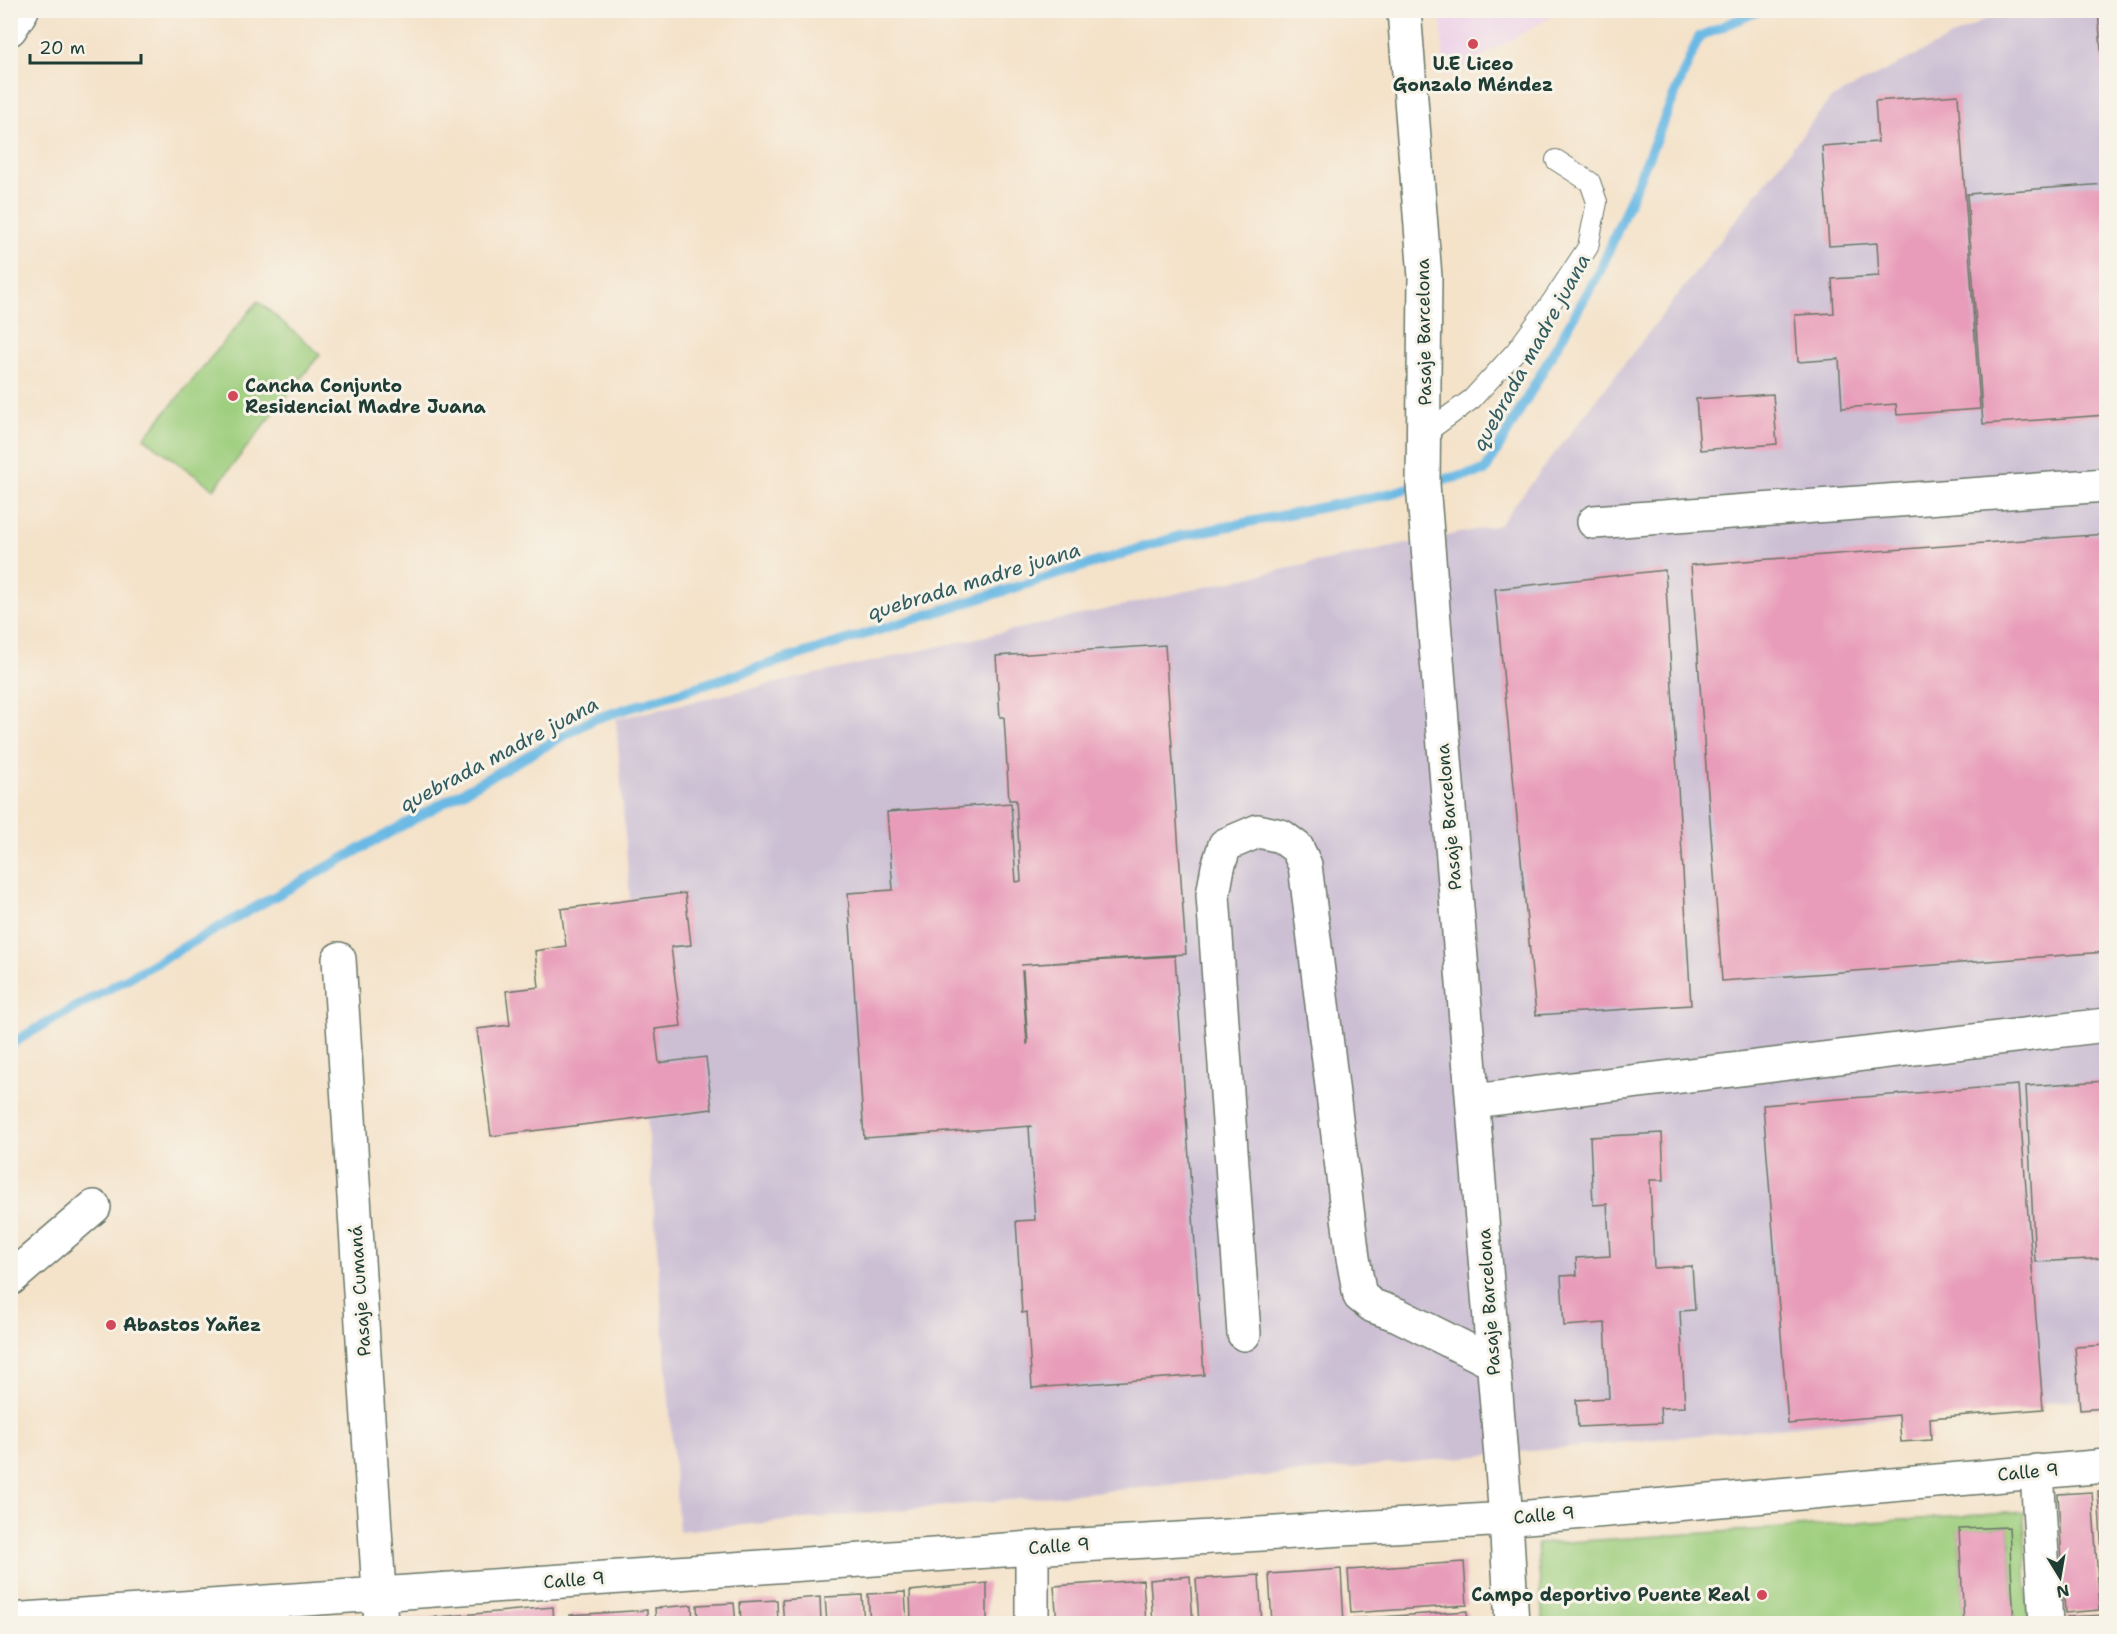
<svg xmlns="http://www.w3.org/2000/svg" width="2117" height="1634" font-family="'Shantell Sans',sans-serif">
<rect width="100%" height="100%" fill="#f7f3e8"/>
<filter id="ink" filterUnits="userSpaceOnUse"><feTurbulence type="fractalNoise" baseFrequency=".0167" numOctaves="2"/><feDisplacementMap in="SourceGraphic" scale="12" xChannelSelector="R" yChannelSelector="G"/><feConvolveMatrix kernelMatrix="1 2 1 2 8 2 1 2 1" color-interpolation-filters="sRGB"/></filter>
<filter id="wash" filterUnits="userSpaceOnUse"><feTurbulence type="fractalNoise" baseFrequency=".008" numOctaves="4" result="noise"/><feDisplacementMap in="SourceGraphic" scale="24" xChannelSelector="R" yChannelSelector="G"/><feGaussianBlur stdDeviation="1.35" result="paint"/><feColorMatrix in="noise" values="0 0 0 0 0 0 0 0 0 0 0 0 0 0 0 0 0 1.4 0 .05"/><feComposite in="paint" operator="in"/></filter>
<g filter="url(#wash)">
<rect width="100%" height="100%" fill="#f4e2c9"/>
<!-- built -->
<path fill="#edd1e9" d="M 1440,10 L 1562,10 L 1562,11 L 1445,77 Z"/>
<!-- industrial -->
<path fill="#ccbfd4" d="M 2002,11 L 2106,11 L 2106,1397 L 679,1531 L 616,719 L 1281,570 L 1499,525 L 1830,99 Z"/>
<!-- green -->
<path fill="#9ccd7c" stroke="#5e8558" stroke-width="1.5" d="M 258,301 L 320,354 L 214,489 L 144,438 Z
M 2024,1512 L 2028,1623 L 2014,1623 L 2009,1527 L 1959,1530 L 1964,1624 L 1543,1623 L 1537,1544 Z"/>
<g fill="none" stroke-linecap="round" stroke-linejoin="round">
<!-- stream -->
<path stroke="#6ab9e4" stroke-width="10" d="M 10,1045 L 29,1033 L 594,719 L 1180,536 L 1388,494 L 1423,484 L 1485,471 L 1600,271 L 1699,37 L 1760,10"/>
</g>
<g id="blocks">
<!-- building -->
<path fill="#e89cb9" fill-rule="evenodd" d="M 2098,10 L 2106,10 L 2106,101 L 2105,101 Z
M 1958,95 L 1980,409 L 1897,415 L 1896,404 L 1842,408 L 1839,359 L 1798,362 L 1795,315 L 1834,313 L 1832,279 L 1879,276 L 1877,243 L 1829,246 L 1822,146 L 1878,142 L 1875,101 Z
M 2106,184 L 2106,415 L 1983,424 L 1967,194 Z
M 1773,394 L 1777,444 L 1700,450 L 1696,399 Z
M 2106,534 L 2106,952 L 1722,981 L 1691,565 Z
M 1665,570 L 1691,1005 L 1536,1015 L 1495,589 Z
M 1165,645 L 1186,954 L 1021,965 L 1175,956 L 1204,1375 L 1032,1388 L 1027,1312 L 1022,1313 L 1016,1221 L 1035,1220 L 1029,1127 L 1032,1126 L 864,1138 L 848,893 L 893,890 L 887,812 L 1011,803 L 1016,882 L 1021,881 L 1016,800 L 1009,800 L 1004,717 L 1000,717 L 996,656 ZM 1022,971 L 1023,971 L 1028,1043 L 1027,1044 Z
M 685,893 L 691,945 L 671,947 L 681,1026 L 655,1029 L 659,1063 L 706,1057 L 712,1109 L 491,1136 L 477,1029 L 510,1025 L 506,991 L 539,987 L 535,951 L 566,946 L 561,909 Z
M 2106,1081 L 2106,1258 L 2035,1262 L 2026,1086 Z
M 2018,1085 L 2043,1409 L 1930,1418 L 1931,1440 L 1901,1442 L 1899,1415 L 1788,1424 L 1763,1105 Z
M 1662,1133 L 1664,1180 L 1650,1180 L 1654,1268 L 1692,1266 L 1695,1310 L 1680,1311 L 1685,1407 L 1660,1408 L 1661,1423 L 1578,1427 L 1576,1400 L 1609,1398 L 1605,1323 L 1564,1326 L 1561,1276 L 1577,1275 L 1576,1258 L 1610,1256 L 1607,1204 L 1593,1205 L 1590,1137 Z
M 2106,1345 L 2106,1408 L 2080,1410 L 2075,1347 Z
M 2098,1491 L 2106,1491 L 2106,1604 L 2105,1604 Z
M 2092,1492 L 2100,1610 L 2065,1613 L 2058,1494 Z
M 2009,1527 L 2014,1624 L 1964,1624 L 1959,1529 Z
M 1464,1562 L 1467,1605 L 1351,1613 L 1348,1570 Z
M 1341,1569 L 1344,1624 L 1272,1624 L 1269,1574 Z
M 1259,1575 L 1262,1624 L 1199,1624 L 1196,1579 Z
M 1190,1576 L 1193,1624 L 1153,1624 L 1150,1580 Z
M 1143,1580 L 1146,1624 L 1057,1624 L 1054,1586 Z
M 987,1583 L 987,1624 L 911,1624 L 910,1591 Z
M 905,1592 L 907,1624 L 870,1624 L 868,1594 Z
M 862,1595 L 864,1624 L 827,1624 L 825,1597 Z
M 820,1597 L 821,1624 L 784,1624 L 782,1600 Z
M 777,1600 L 778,1624 L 741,1624 L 740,1602 Z
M 734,1603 L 736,1624 L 698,1624 L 697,1605 Z
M 692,1605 L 693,1624 L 656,1624 L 655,1608 Z
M 553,1607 L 554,1624 L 393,1624 L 392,1621 Z
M 647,1610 L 647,1624 L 571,1624 L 570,1615 Z
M 1467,1611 L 1468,1624 L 1352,1624 L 1352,1619 Z
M 2106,1615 L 2106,1624 L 2067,1624 L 2067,1617 Z"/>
</g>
</g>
<g filter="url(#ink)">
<use href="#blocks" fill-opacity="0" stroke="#6a7768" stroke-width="1.5"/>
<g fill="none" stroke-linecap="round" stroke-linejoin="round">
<!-- lane casing -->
<g stroke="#6a7768" stroke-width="22">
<path id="lane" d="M 1424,434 L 1472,399 L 1516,351 L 1551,303 L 1588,247 L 1597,202 L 1590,182 L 1556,160"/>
</g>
<!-- street casing -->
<g stroke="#6a7768" stroke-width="36">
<path id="street" d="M 1404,10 L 1425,277 L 1423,484 L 1506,1519 L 1512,1624
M 10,29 L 22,10
M 1594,522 L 2106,485
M 339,959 L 381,1624
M 1473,1101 L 2106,1025
M 10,1279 L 94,1207
M 1244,1334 L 1213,895 L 1218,867 L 1225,845 L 1258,831 L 1281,836 L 1297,848 L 1305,865 L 1353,1258 L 1360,1296 L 1373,1306 L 1398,1315 L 1494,1363
M 2037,1471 L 2046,1624
M 10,1620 L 1032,1548 L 1506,1519 L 2106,1466
M 1032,1624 L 1032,1548"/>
</g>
<!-- lane -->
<use href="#lane" stroke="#fff" stroke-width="20"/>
<!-- street -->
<use href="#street" stroke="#fff" stroke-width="33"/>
</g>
</g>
<!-- markers -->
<g fill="#d1495b" stroke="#f7f3e8" stroke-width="2">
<circle cx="1473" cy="44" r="6"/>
<circle cx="233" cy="396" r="6"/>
<circle cx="111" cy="1325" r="6"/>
<circle cx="1762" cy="1595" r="6"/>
</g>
<g text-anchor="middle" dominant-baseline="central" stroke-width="6" stroke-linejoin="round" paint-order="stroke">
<!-- poi labels -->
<g font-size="18" font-weight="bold" fill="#1f3d34" stroke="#f7f3e8" text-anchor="start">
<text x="1473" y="64" text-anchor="middle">U.E Liceo<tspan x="1473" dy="21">Gonzalo Méndez</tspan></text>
<text x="245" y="386">Cancha Conjunto<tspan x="245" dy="21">Residencial Madre Juana</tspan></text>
<text x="123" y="1325">Abastos Yañez</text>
<text x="1750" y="1595" text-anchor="end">Campo deportivo Puente Real</text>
</g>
<!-- street labels -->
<g font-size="18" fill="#1f3d34" stroke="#f7f3e8">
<text transform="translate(1424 332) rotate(-91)">Pasaje Barcelona</text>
<text transform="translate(1449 817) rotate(-95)">Pasaje Barcelona</text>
<text transform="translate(360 1291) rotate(-94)">Pasaje Cumaná</text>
<text transform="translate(1489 1302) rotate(-94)">Pasaje Barcelona</text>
<text transform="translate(2028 1472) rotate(-5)">Calle 9</text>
<text transform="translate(1544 1515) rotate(-5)">Calle 9</text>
<text transform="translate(1059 1546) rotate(-4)">Calle 9</text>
<text transform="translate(574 1580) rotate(-4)">Calle 9</text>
</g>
<!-- water labels -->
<g font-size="20" font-style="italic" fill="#325c60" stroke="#f7f3e8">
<text transform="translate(1531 352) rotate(-61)">quebrada madre juana</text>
<text transform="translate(974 581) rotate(-17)">quebrada madre juana</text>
<text transform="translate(499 754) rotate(-28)">quebrada madre juana</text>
</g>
</g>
<!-- margin -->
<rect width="2117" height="1634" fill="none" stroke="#f7f3e8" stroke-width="36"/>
<!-- north arrow -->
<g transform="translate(2060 1577) rotate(169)" stroke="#f7f3e8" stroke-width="4.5" paint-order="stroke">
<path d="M0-4.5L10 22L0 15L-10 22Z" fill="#1f3d34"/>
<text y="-9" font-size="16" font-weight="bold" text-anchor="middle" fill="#1f3d34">N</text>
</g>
<!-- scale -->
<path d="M30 54v9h111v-9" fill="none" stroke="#1f3d34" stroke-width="3"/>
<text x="39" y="54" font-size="18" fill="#1f3d34" stroke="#f7f3e8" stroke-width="4.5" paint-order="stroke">20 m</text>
</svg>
